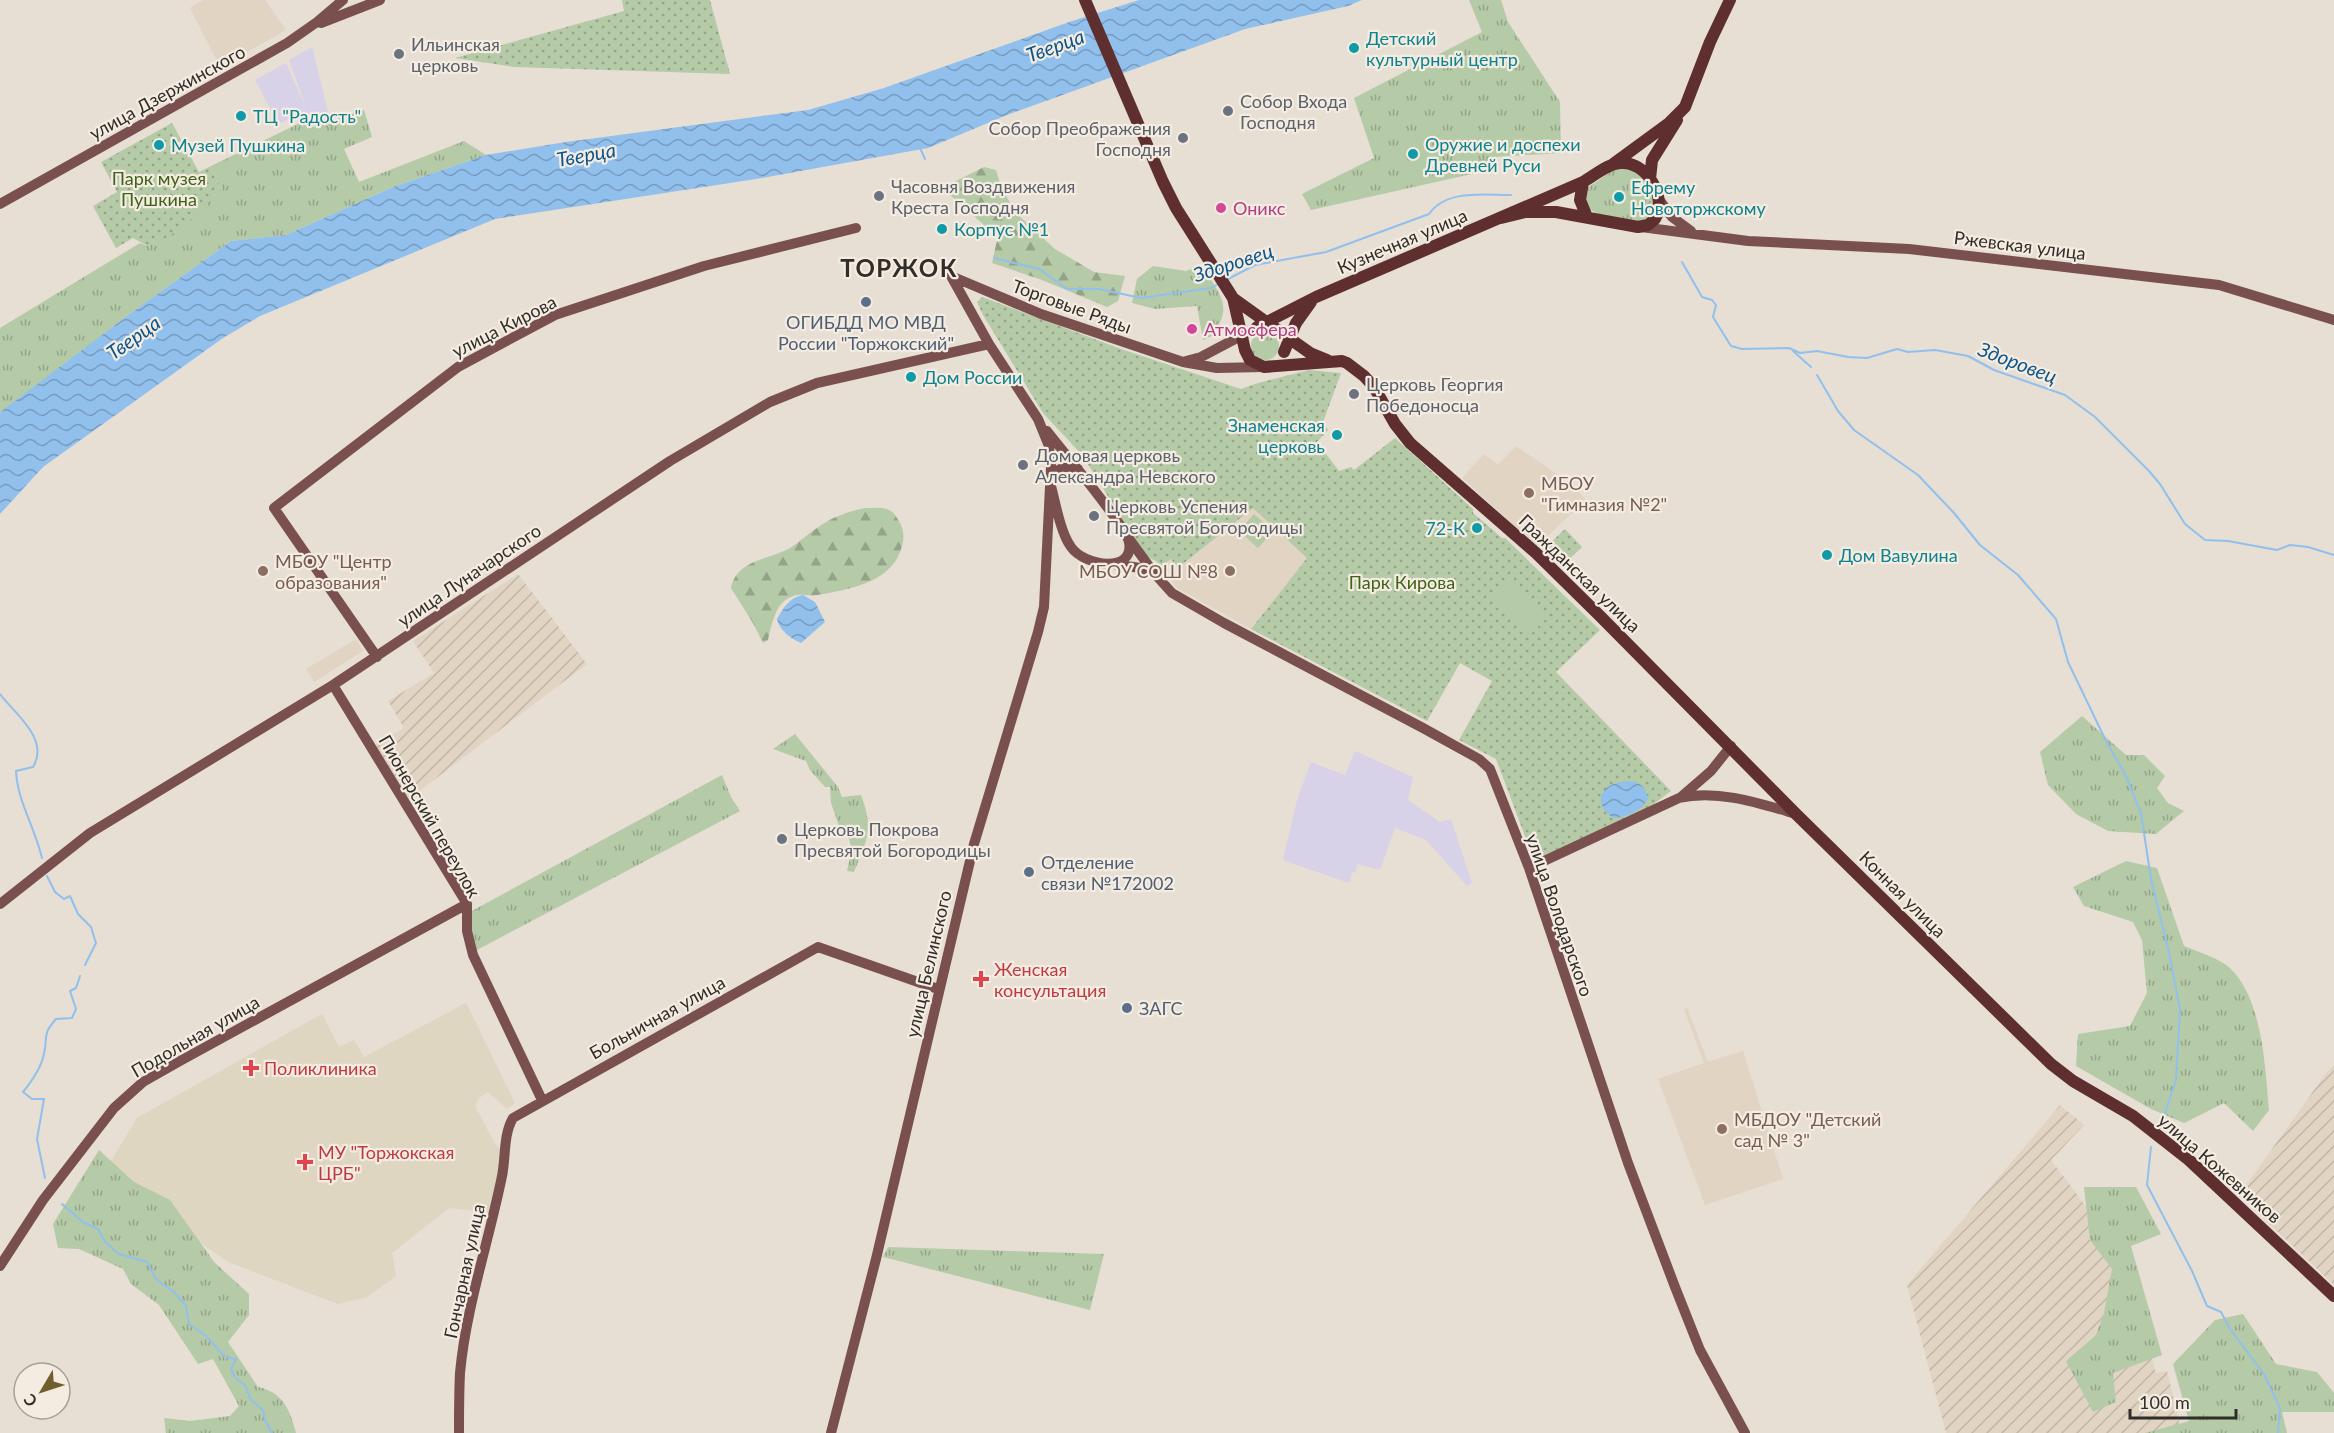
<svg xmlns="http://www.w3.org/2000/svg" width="2334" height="1433" font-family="Lato,sans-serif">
<defs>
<pattern id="industrial-furrows" width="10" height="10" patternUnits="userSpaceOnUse" patternTransform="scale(1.5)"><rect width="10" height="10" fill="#e1d4c3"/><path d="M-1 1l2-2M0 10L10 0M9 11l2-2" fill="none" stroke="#c2b6a8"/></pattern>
<pattern id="grass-tufts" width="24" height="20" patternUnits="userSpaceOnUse" patternTransform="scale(1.5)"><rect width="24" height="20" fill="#b5caa7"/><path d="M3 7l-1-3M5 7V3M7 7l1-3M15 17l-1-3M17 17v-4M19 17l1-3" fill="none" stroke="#94a488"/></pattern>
<pattern id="forest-firs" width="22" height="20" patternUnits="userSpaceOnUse" patternTransform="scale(1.5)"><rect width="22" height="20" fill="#b5caa7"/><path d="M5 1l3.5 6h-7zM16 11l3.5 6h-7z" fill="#94a488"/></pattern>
<pattern id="park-dots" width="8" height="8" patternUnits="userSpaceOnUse" patternTransform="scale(1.5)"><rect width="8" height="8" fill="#b5caa7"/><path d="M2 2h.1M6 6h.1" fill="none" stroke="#94a488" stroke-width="1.8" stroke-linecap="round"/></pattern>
<pattern id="water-waves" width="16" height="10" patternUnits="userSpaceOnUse" patternTransform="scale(1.5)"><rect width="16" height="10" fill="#91c0ed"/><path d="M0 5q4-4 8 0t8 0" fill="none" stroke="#779cc0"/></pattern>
</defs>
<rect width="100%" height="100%" fill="#e7ded4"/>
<!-- commercial -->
<path fill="#d8d2e8" d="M 312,47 L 330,120 L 309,128 L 302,112 L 281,123 L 276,119 L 255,80 L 286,63 L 307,110 L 289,60 Z
M 1355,751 L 1413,777 L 1408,800 L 1440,822 L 1451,819 L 1472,883 L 1467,886 L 1426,840 L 1395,828 L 1380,870 L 1358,864 L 1355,873 L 1352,872 L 1349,883 L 1283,860 L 1297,800 L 1311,762 L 1345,775 Z"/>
<!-- industrial -->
<path fill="url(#industrial-furrows)" d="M 518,574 L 587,664 L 406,801 L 375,745 L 404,728 L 388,701 L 434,673 L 413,641 Z
M 2334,1065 L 2334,1285 L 2239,1195 L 2327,1072 Z
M 2060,1105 L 2084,1125 L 2051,1160 L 2100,1225 L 2116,1235 L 2156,1373 L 2167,1371 L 2182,1433 L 1946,1433 L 1907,1285 Z"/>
<!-- built -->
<path fill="#e1d4c3" d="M 203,0 L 265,0 L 286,30 L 220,67 L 190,8 Z
M 1516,446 L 1574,486 L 1586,500 L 1537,546 L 1462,478 L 1484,454 L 1498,465 Z
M 1253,507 L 1307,558 L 1251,629 L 1177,588 L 1161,567 L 1171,559 L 1179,568 Z
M 356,639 L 363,651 L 314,682 L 306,669 Z
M 1687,1008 L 1708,1062 L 1743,1051 L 1783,1179 L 1705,1205 L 1658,1079 L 1704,1063 L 1684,1009 Z"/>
<!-- medical -->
<path fill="#ded6c0" d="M 466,1003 L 515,1103 L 507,1109 L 488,1092 L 479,1098 L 475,1106 L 495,1144 L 502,1151 L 490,1212 L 449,1208 L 392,1253 L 396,1276 L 367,1297 L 338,1304 L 228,1262 L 103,1174 L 137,1118 L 322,1014 L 339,1047 L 354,1040 L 364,1057 Z"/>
<!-- grass -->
<path fill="url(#grass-tufts)" d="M 1469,0 L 1501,0 L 1508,22 L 1560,102 L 1561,153 L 1495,157 L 1494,169 L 1311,210 L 1302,194 L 1374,158 L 1354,98 L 1482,32 Z
M 364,110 L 372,137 L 344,149 L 359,182 L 464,141 L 486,155 L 393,187 L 286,235 L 231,241 L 131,313 L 0,414 L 0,328 L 140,243 L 148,246 L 222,189 L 209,167 L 306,120 L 310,128 Z
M 1618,167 L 1632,168 C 1648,185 1655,192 1653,216 C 1649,218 1644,221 1640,222 C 1627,222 1593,215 1585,206 L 1587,188 Z
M 1200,265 C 1209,278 1226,296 1223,313 C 1222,320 1217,328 1214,335 L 1203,340 L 1197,306 L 1155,309 L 1132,303 L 1137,279 L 1153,266 L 1186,271 Z
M1251 346a14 14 0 1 1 28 0a14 14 0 1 1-28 0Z
M 2082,716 L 2126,755 L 2144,755 L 2165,776 L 2157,788 L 2168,803 L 2184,811 L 2156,834 L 2108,831 L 2076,814 L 2048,785 L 2040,752 Z
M 795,734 L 838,787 L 842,797 L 861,795 C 874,829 867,840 854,872 L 847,871 L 850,857 L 853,853 L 845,825 L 839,826 L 831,803 L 830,787 L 825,787 L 810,770 L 806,761 L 773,749 Z
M 722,775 L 731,797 L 740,811 L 475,951 L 468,913 Z
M 2126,861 L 2157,868 L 2184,946 C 2198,952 2219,958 2230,968 C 2263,1000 2265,1067 2269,1110 L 2253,1131 L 2224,1103 L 2184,1123 L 2151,1109 L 2076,1066 L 2078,1034 L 2130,1026 L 2147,993 L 2142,940 L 2133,922 L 2084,906 L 2073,887 Z
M 99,1150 L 134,1182 L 170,1200 L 214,1262 L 249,1294 L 249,1315 L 228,1342 L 258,1387 C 283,1392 290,1410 296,1433 L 166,1433 L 164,1418 L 190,1421 L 230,1416 L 239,1406 L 213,1359 L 198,1364 L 159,1305 L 131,1284 L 123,1269 L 79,1249 L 58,1248 L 53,1224 Z
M 2084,1187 L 2136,1187 L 2161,1234 L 2131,1246 L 2162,1355 L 2113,1373 L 2116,1402 L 2093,1412 L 2066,1361 L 2096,1335 L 2104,1313 L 2112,1269 L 2090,1240 Z
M 888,1247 L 1104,1254 L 1090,1310 L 883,1257 Z
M 2243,1314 L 2276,1364 L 2317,1372 L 2334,1393 L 2334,1412 L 2282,1412 L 2287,1433 L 2145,1433 L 2189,1421 L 2173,1364 L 2215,1320 Z"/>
<!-- forest -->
<path fill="url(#forest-firs)" d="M 984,167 L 996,170 L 1001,187 L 1016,213 L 1055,249 L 1094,272 L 1125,276 L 1118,301 L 1107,307 L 1042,280 L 992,263 L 997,240 L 992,232 L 942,188 Z
M 865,508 C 878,508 890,505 897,518 C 905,530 905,539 900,552 C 889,583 846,590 818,595 C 805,597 800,591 787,599 C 775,606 771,627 768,640 L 763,643 L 753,623 L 731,588 C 737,559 769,560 790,548 C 799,542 808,534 817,528 C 830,518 849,511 865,508 Z"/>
<!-- park -->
<path fill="url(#park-dots)" d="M 622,0 L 710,0 L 730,74 L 515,67 L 455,58 L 624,11 Z
M 172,123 L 199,172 L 209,167 L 222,189 C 200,211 178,236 148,246 L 133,238 L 116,248 L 93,206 L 117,192 L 101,162 Z
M 982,297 L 1121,349 L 1241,389 L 1258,383 L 1309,370 L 1341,373 L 1323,422 L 1328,430 L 1317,442 L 1339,471 L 1351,467 L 1354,470 L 1395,438 L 1473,509 L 1473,513 L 1502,538 L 1505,538 L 1600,630 L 1556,672 L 1671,791 L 1646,810 L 1534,860 L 1496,759 L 1459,740 L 1492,681 L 1460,663 L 1427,721 L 1251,629 L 1307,558 L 1253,508 L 1178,568 L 1171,559 L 1161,567 L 1156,561 L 1145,556 L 1083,456 L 1043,413 L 983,315 L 977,302 Z
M 1565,529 L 1582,547 L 1562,566 L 1545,548 Z"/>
<!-- pitch -->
<path fill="#b5caa7" d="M 1254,514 L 1273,531 L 1258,548 L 1239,531 Z
M 1513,579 L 1549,616 L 1530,635 L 1493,598 Z"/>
<!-- water -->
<path fill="url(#water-waves)" d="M 1139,0 L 1362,0 L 1348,6 L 1245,29 L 1007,115 L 928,148 L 756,179 L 495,219 L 260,316 L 223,338 L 43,467 L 0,514 L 0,414 L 3,410 L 131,313 L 231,241 L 286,235 L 393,187 L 486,155 L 566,142 L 808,110 L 884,88 L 1069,22 Z
M 803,595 L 815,602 L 825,622 L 801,643 C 791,639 779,630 777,619 C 783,608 790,597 803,595 Z
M 1627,781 C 1640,781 1646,787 1648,799 C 1641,811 1628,817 1614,818 C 1602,813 1595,796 1608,787 C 1613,783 1621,782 1627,781 Z"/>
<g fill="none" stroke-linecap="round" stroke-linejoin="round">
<!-- stream -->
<path stroke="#91c0ed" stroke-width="2" d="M 920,148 L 925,159
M 994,258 L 1039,269 L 1067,289 L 1099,289 L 1141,298 L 1211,288 L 1218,284
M 1682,262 L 1702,297 L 1712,300 L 1716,305 L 1713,317 L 1731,346 L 1742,349 L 1789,348 L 1800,353 L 1817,351 L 1848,357 L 1867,358 L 1897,349 L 1908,352 L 1935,350 L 1968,356 L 1994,370 L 2065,395 L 2095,417 L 2149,471 L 2160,484 L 2185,524 L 2205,540 L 2228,541 L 2277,550 L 2290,545 L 2308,547 L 2334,555
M 1226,280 L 1255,265 L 1326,252 L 1429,214 C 1446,189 1485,195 1511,195
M 1793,351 L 1811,367
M 1817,375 L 1838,411 L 1854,430 L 1918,475 L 1954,513 L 1980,545 L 2018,575 L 2056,619 L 2068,662 L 2107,743 L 2126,776 L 2141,813 L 2151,879 L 2169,953 L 2180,1009 L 2176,1080 L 2160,1128
M 0,694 C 15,714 50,739 33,767 L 16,771 C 17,800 35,828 42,858
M 47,876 L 55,892 L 64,899 L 70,896 L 78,914 L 91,927 L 96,943 L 85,965
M 2151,1147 L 2147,1185 L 2192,1271 L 2207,1306 L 2221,1312 L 2230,1329 L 2264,1374 L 2280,1408 L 2278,1433
M 45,1178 L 37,1139 L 44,1099 L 32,1099 L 23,1092 C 32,1081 41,1068 44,1054 C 48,1035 42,1035 56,1019 L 72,1018 L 76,1009 L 70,991 L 76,988 L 80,976
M 62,1204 L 83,1222 L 98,1229 L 105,1242 L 119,1254 L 147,1262 L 156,1279 L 175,1293 L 186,1306 L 189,1324 L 206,1336 L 225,1357 L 236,1359 L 231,1369 L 235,1378 L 245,1385 L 251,1400 L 263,1410 L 265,1420 L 272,1433"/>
<!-- secondary -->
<path stroke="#79504e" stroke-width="10" d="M 321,23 L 380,0
M 1658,198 L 1672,217 L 1691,231
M 0,204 L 287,43 L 317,22 L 343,0
M 1641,227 L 1748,241 L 1909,249 L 2219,285 L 2334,320
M 951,276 L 1041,314 L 1183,362 L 1217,368 L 1264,367
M 1186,361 L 1201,357 L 1254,329
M 1047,431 C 1070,460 1094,488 1115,518 C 1120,525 1127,533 1129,542 C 1135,573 1085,567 1071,547 C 1060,532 1055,500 1050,482 C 1054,469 1065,464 1078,469
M 1127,536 L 1154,573 L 1172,593 L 1224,623 L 1423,728 L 1479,759 L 1490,769 L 1529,868 L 1628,1163 L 1675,1287 L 1700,1350 L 1745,1433
M 1114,564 L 1140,568 L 1154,573
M 377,657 L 274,508 L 458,367 L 555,315 L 704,266 L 856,228
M 333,685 L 467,904 L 467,931 L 473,955 L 542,1100
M 1681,797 L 1711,771 L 1731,746
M 1529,868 L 1679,798 C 1717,789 1759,803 1796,814
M 0,904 L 90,833 L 333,685 L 670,461 L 770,402 L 817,383 L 989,344
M 0,1266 L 43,1200 L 114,1108 L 143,1082 L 180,1061 L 467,904
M 459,1433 C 459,1413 459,1393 460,1373 C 466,1307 489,1241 502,1176 C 506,1157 503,1135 513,1118 L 818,947 L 938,989
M 831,1433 L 876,1259 L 974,844 L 1038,632 L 1044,607 L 1051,467 L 1049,446 L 1038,419 L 989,344 L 951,276"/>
<!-- primary -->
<path stroke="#5e2f2e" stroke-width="12" d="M 1085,0 L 1163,182 L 1176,208 L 1233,298 L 1245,350 L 1250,360 L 1264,367 L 1342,361 L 1347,363 L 1364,376 L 1374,387 L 1395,424 L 1410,443 L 1536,553 L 1600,616 L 1796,814 L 2051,1064 L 2073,1081 L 2133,1116 L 2189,1160 L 2334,1296
M 1613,164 L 1669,123 L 1685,107 L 1710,42 L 1730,0
M 1650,179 L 1652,160 L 1677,120
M 1583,182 L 1580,200 L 1587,217
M 1234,299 L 1310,353 L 1327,360
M 1257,327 L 1316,297 L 1583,182 C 1594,176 1608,163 1621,163 C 1646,161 1668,197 1655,219 L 1648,225 L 1638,227 L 1556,212 L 1525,212 L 1501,218
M 1284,352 L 1296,323 L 1311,302"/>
</g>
<!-- markers -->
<g fill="#0f9aa8" stroke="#f4ece1" stroke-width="2">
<circle cx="1354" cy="48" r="6"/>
<circle cx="241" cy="116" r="6"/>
<circle cx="159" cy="145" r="6"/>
<circle cx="1413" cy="154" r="6"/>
<circle cx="1619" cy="197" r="6"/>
<circle cx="942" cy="229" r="6"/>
<circle cx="911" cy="377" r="6"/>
<circle cx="1337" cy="435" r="6"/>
<circle cx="1477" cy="528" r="6"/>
<circle cx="1827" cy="555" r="6"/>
</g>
<g fill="#6b7280" stroke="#f4ece1" stroke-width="2">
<circle cx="399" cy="54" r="6"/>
<circle cx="1228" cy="111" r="6"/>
<circle cx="1183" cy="138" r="6"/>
<circle cx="879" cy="196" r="6"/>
<circle cx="1354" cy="394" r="6"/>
<circle cx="1023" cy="465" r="6"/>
<circle cx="1094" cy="516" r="6"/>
<circle cx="782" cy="839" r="6"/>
</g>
<g fill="#d1479c" stroke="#f4ece1" stroke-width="2">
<circle cx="1221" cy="208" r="6"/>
<circle cx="1192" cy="329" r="6"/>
</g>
<g fill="#5c6f8a" stroke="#f4ece1" stroke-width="2">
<circle cx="866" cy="302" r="6"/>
<circle cx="1029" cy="872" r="6"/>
<circle cx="1127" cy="1008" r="6"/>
</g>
<g fill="#8d6e63" stroke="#f4ece1" stroke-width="2">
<circle cx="1529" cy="493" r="6"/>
<circle cx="263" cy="571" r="6"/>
<circle cx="1230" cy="571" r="6"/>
<circle cx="1722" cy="1129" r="6"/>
</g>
<g fill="#e0444e" stroke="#f4ece1" stroke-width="2">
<path d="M978 970h6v6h6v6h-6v6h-6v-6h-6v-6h6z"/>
<path d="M248 1059h6v6h6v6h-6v6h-6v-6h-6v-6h6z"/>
<path d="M302 1153h6v6h6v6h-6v6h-6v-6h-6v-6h6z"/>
</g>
<g text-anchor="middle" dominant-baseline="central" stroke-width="4.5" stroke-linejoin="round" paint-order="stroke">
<!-- culture labels -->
<g font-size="18" fill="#0d838f" stroke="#f4ece1" text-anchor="start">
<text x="1366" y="38">Детский<tspan x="1366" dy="21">культурный центр</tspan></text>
<text x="253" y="116">ТЦ "Радость"</text>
<text x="1425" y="144">Оружие и доспехи<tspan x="1425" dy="21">Древней Руси</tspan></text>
<text x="171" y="145">Музей Пушкина</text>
<text x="1631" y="187">Ефрему<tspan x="1631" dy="21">Новоторжскому</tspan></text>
<text x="954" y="229">Корпус №1</text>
<text x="923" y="377">Дом России</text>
<text x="1325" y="425" text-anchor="end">Знаменская<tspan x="1325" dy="21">церковь</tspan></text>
<text x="1465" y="528" text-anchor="end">72-К</text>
<text x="1839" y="555">Дом Вавулина</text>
</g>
<!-- worship labels -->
<g font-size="18" fill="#5b616d" stroke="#f4ece1" text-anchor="start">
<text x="411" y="44">Ильинская<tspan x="411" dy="21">церковь</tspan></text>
<text x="1240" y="101">Собор Входа<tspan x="1240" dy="21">Господня</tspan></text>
<text x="1171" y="128" text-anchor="end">Собор Преображения<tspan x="1171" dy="21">Господня</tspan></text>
<text x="891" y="186">Часовня Воздвижения<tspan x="891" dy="21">Креста Господня</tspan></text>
<text x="1366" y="384">Церковь Георгия<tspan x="1366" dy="21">Победоносца</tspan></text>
<text x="1035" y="455">Домовая церковь<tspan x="1035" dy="21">Александра Невского</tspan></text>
<text x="1106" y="506">Церковь Успения<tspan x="1106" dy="21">Пресвятой Богородицы</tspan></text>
<text x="794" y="829">Церковь Покрова<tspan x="794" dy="21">Пресвятой Богородицы</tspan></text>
</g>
<!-- street labels -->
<g font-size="18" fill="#312d29" stroke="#f4ece1">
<text transform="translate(167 92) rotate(-29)">улица Дзержинского</text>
<text transform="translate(1402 241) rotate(-23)">Кузнечная улица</text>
<text transform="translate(2020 245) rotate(7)">Ржевская улица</text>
<text transform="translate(1072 306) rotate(20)">Торговые Ряды</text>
<text transform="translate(504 326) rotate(-27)">улица Кирова</text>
<text transform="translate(1580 573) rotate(44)">Гражданская улица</text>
<text transform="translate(469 575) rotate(-34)">улица Луначарского</text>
<text transform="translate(430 816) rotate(60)">Пионерский переулок</text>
<text transform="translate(1903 894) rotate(45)">Конная улица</text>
<text transform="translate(1560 915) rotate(71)">улица Володарского</text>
<text transform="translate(928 964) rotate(-77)">улица Белинского</text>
<text transform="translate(657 1017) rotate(-29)">Больничная улица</text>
<text transform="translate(195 1036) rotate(-30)">Подольная улица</text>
<text transform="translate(2220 1168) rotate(41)">улица Кожевников</text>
<text transform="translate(464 1271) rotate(-78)">Гончарная улица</text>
</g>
<!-- park labels -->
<g font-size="18" fill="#3e6318" stroke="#f4ece1">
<text x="159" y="178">Парк музея<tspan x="159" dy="21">Пушкина</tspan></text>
<text x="1402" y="582">Парк Кирова</text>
</g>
<!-- hotel labels -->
<g font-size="18" fill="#b23c85" stroke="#f4ece1" text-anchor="start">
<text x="1233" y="208">Оникс</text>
<text x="1204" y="329">Атмосфера</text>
</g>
<!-- service labels -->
<g font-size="18" fill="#4e5e75" stroke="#f4ece1" text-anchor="start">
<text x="866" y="322" text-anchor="middle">ОГИБДД МО МВД<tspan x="866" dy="21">России "Торжокский"</tspan></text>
<text x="1041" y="862">Отделение<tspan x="1041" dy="21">связи №172002</tspan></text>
<text x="1139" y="1008">ЗАГС</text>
</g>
<!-- education labels -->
<g font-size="18" fill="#785e54" stroke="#f4ece1" text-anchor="start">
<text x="1541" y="483">МБОУ<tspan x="1541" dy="21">"Гимназия №2"</tspan></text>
<text x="275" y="561">МБОУ "Центр<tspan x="275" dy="21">образования"</tspan></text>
<text x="1218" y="571" text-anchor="end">МБОУ СОШ №8</text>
<text x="1734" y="1119">МБДОУ "Детский<tspan x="1734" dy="21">сад № 3"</tspan></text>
</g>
<!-- health labels -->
<g font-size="18" fill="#be3a42" stroke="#f4ece1" text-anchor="start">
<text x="994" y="969">Женская<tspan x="994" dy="21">консультация</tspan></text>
<text x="264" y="1068">Поликлиника</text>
<text x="318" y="1152">МУ "Торжокская<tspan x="318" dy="21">ЦРБ"</tspan></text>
</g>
<!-- water labels -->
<g font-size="20" font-style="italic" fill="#0d568d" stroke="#f4ece1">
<text transform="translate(1055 45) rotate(-20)">Тверца</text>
<text transform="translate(586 154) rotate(-10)">Тверца</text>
<text transform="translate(1233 262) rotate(-18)">Здоровец</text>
<text transform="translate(133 337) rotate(-35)">Тверца</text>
<text transform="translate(2018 362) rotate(21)">Здоровец</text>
</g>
<!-- district labels -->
<g font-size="24" font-weight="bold" letter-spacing="1.5" fill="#312d29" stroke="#f4ece1">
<text x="899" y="267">ТОРЖОК</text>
</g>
</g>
<!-- north arrow -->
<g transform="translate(42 1391) rotate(231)"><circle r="28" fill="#f4ece1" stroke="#a6a097" stroke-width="1.5"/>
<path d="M0-4.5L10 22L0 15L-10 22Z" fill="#725e2d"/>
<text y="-9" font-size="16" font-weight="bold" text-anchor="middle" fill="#312d29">С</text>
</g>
<!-- scale -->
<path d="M2130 1409v9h106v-9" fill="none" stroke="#312d29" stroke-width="3"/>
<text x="2139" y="1409" font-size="18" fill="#312d29" stroke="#f4ece1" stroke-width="4.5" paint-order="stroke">100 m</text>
</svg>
